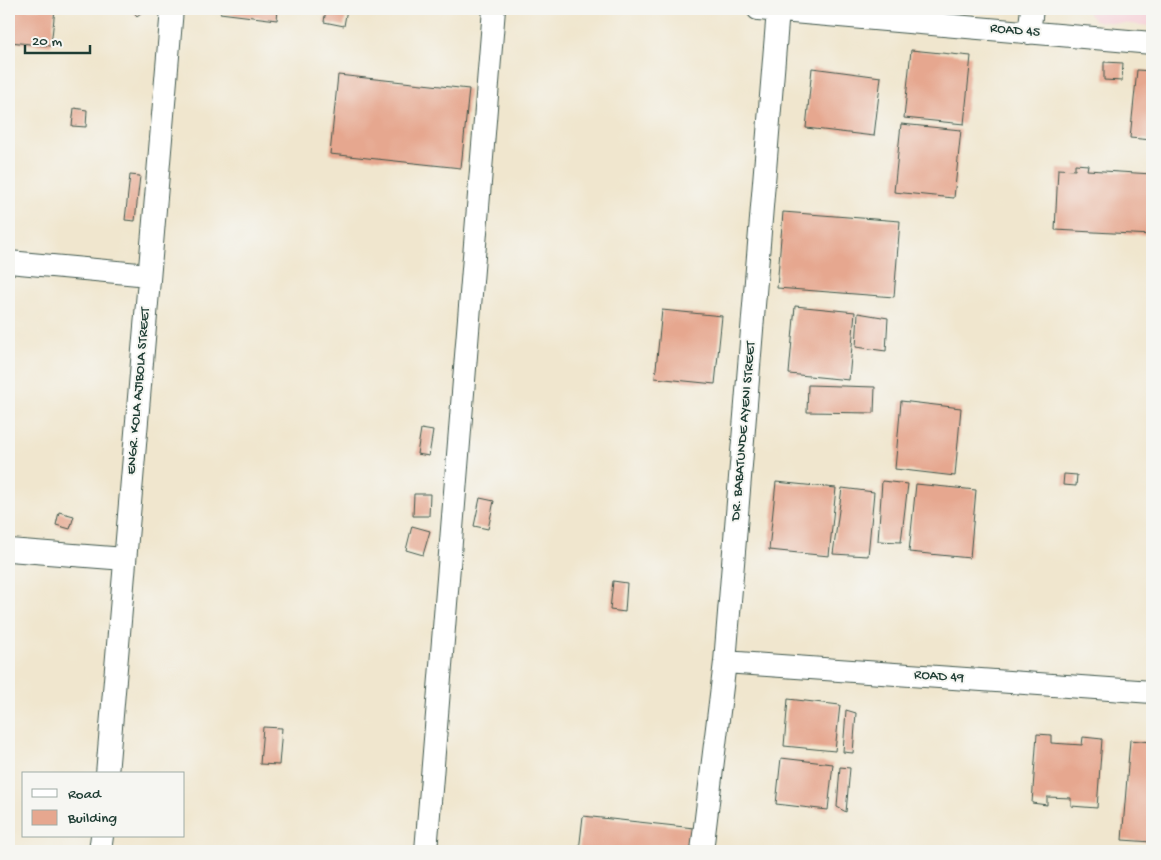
<svg xmlns="http://www.w3.org/2000/svg" width="1161" height="860" font-family="'Gochi Hand',sans-serif">
<rect width="100%" height="100%" fill="#f6f6f2"/>
<filter id="ink" filterUnits="userSpaceOnUse"><feTurbulence type="fractalNoise" baseFrequency=".02" numOctaves="2"/><feDisplacementMap in="SourceGraphic" scale="10" xChannelSelector="R" yChannelSelector="G"/><feConvolveMatrix kernelMatrix="1 2 1 2 8 2 1 2 1" color-interpolation-filters="sRGB"/></filter>
<filter id="wash" filterUnits="userSpaceOnUse"><feTurbulence type="fractalNoise" baseFrequency=".0096" numOctaves="4" result="noise"/><feDisplacementMap in="SourceGraphic" scale="20" xChannelSelector="R" yChannelSelector="G"/><feGaussianBlur stdDeviation="1.12" result="paint"/><feColorMatrix in="noise" values="0 0 0 0 0 0 0 0 0 0 0 0 0 0 0 0 0 1.4 0 .05"/><feComposite in="paint" operator="in"/></filter>
<g filter="url(#wash)">
<rect width="100%" height="100%" fill="#f0e6ce"/>
<!-- built -->
<path fill="#f6cfd7" d="M 1085,9 L 1152,9 L 1152,26 L 1095,21 Z"/>
<g id="blocks">
<!-- building -->
<path fill="#e6a78f" d="M 9,9 L 55,9 L 51,46 L 9,42 Z
M 131,9 L 146,9 L 137,16 Z
M 220,9 L 278,9 L 277,20 L 220,13 Z
M 326,9 L 347,9 L 344,26 L 324,22 Z
M 911,50 L 971,56 L 964,124 L 904,118 Z
M 1104,62 L 1123,63 L 1122,81 L 1104,80 Z
M 812,68 L 881,77 L 874,136 L 806,128 Z
M 1137,70 L 1152,71 L 1152,140 L 1130,138 Z
M 338,75 L 469,89 L 461,168 L 330,154 Z
M 74,108 L 87,110 L 86,127 L 72,126 Z
M 901,124 L 961,130 L 954,198 L 894,192 Z
M 1075,164 L 1088,165 L 1087,170 L 1152,174 L 1152,235 L 1055,230 L 1058,169 L 1075,170 Z
M 130,175 L 140,176 L 135,221 L 125,220 Z
M 783,212 L 900,221 L 894,297 L 777,288 Z
M 795,306 L 855,312 L 849,380 L 789,374 Z
M 662,310 L 722,316 L 715,384 L 655,378 Z
M 858,313 L 888,318 L 886,351 L 856,347 Z
M 808,385 L 875,387 L 874,413 L 807,412 Z
M 901,401 L 961,408 L 955,476 L 895,469 Z
M 421,429 L 433,431 L 429,456 L 417,454 Z
M 1064,474 L 1077,475 L 1076,486 L 1063,485 Z
M 882,481 L 908,484 L 901,542 L 878,541 Z
M 776,482 L 836,488 L 829,556 L 769,550 Z
M 916,484 L 976,490 L 970,558 L 909,552 Z
M 842,488 L 874,492 L 868,556 L 833,554 Z
M 414,494 L 430,494 L 429,516 L 413,516 Z
M 480,498 L 494,501 L 488,529 L 474,526 Z
M 59,512 L 74,516 L 70,529 L 56,525 Z
M 412,526 L 430,531 L 423,555 L 406,550 Z
M 613,581 L 627,583 L 625,612 L 610,610 Z
M 788,699 L 840,705 L 835,751 L 784,746 Z
M 846,710 L 856,713 L 853,753 L 843,752 Z
M 263,727 L 282,728 L 279,765 L 260,764 Z
M 1037,734 L 1051,735 L 1051,743 L 1082,745 L 1083,737 L 1102,739 L 1097,808 L 1071,806 L 1071,798 L 1047,797 L 1047,805 L 1032,803 Z
M 1130,740 L 1152,742 L 1152,842 L 1122,840 Z
M 781,758 L 833,764 L 828,810 L 776,804 Z
M 840,767 L 850,768 L 846,812 L 837,807 Z
M 583,816 L 694,828 L 692,851 L 579,851 Z"/>
</g>
</g>
<g filter="url(#ink)">
<use href="#blocks" fill-opacity="0" stroke="#3e564b" stroke-width="1"/>
<g fill="none" stroke-linecap="round" stroke-linejoin="round">
<!-- minor casing -->
<g stroke="#3e564b" stroke-width="24">
<path id="minor" d="M 758,9 L 1152,43
M 1029,33 L 1032,9
M 9,262 L 149,275
M 9,550 L 125,559
M 725,662 L 1152,692
M 107,774 L 172,9
M 100,851 L 102,836
M 426,851 L 494,9
M 702,851 L 725,662 L 778,10"/>
</g>
<!-- minor -->
<use href="#minor" stroke="#fff" stroke-width="22"/>
</g>
</g>
<g text-anchor="middle" dominant-baseline="central" stroke-width="4" stroke-linejoin="round" paint-order="stroke">
<!-- street labels -->
<g font-size="14" fill="#1f3d34" stroke="#f6f6f2">
<text transform="translate(1015 31) rotate(5)">ROAD 45</text>
<text transform="translate(139 391) rotate(-85)">ENGR. KOLA AJIBOLA STREET</text>
<text transform="translate(744 431) rotate(-85)">DR. BABATUNDE AYENI STREET</text>
<text transform="translate(939 677) rotate(4)">ROAD 49</text>
</g>
</g>
<!-- margin -->
<rect width="1161" height="860" fill="none" stroke="#f6f6f2" stroke-width="30"/>
<!-- legend -->
<rect x="22" y="772" width="162" height="65" fill="#f6f6f2" stroke="#a0aca6"/>
<rect x="32" y="789" width="25" height="8" fill="#ffffff" stroke="#a0aca6"/>
<text x="68" y="798" font-size="15" fill="#1f3d34">Road</text>
<rect x="32" y="810" width="25" height="15" fill="#e6a78f" stroke="#a0aca6"/>
<text x="68" y="822" font-size="15" fill="#1f3d34">Building</text>
<!-- scale -->
<path d="M25 45v8h65v-8" fill="none" stroke="#1f3d34" stroke-width="2.5"/>
<text x="32" y="45" font-size="15" fill="#1f3d34" stroke="#f6f6f2" stroke-width="4" paint-order="stroke">20 m</text>
</svg>
